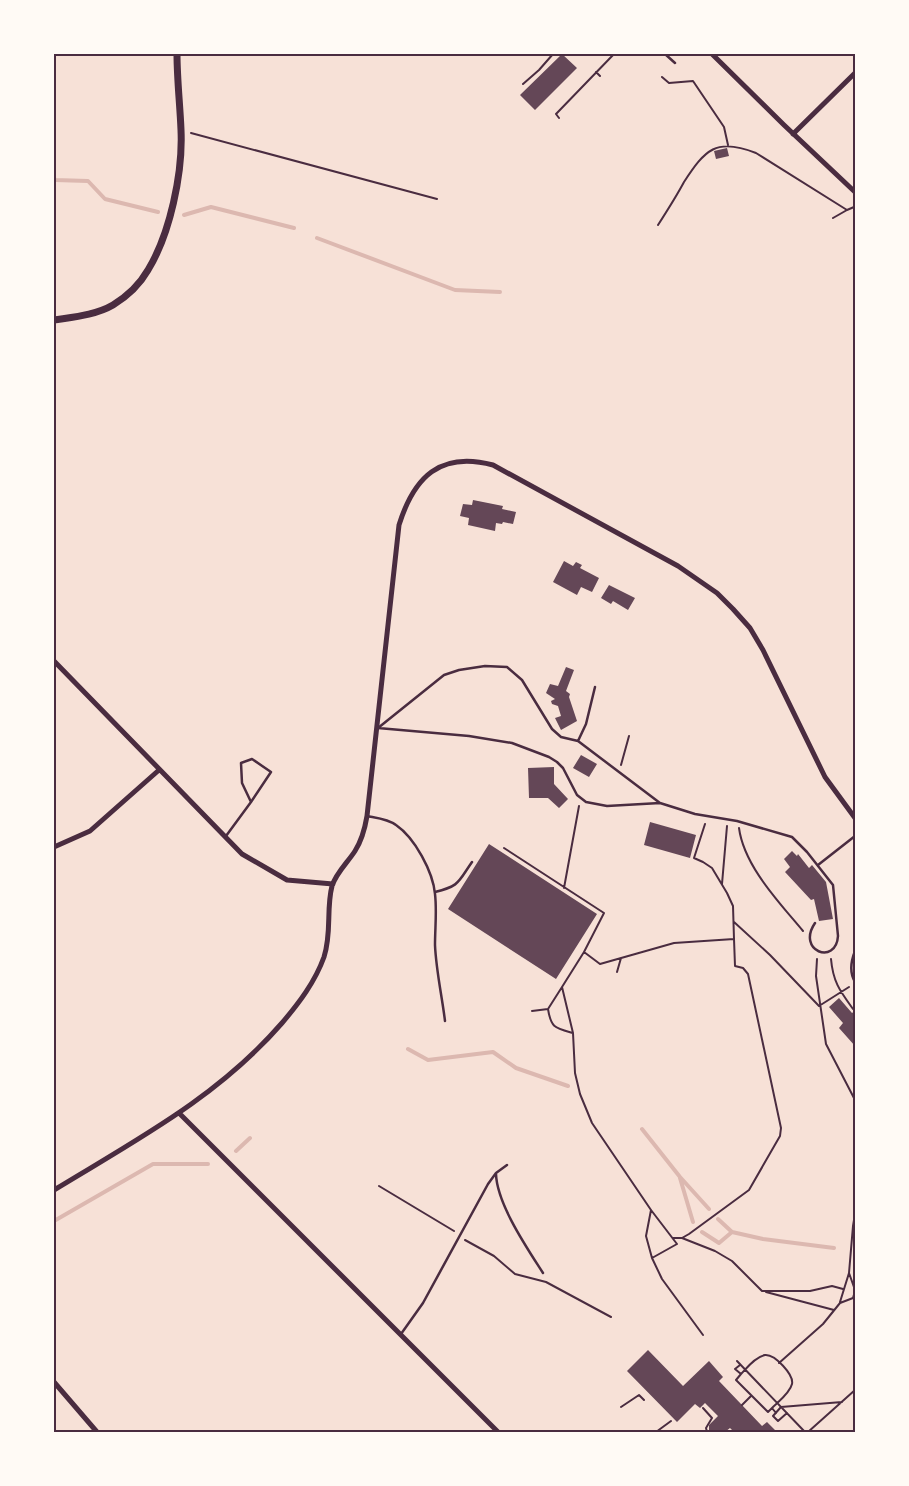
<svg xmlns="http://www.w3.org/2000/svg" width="909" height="1486" font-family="'PT Sans Narrow',sans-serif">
<rect width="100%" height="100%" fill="#f7e1d7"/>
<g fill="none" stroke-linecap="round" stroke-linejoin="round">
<!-- stream -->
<path stroke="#dcb8b0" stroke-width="4" d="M 54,178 L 55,180 L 88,181 L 105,199 L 158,212
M 184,215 L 211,207 L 294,228
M 317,238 L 455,290 L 500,292
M 408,1049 L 428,1060 L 493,1052 L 516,1068 L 568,1086
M 642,1129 L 680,1177 L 709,1209
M 236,1151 L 250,1138
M 680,1178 L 693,1222
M 718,1219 L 732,1232 L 763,1239 L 834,1248
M 54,1221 L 153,1164 L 208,1164
M 702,1232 L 719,1243 L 732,1232"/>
</g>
<!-- building -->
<path fill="#644757" d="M 562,54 L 577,68 L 535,110 L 520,95 Z
M 727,148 L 729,156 L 716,159 L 714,151 Z
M 473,500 L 503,506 L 502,509 L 516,512 L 513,524 L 503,522 L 502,524 L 496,523 L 495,531 L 468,525 L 469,518 L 460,516 L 463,504 L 472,505 Z
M 564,561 L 573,566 L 576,562 L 582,565 L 580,568 L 599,578 L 592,592 L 581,587 L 577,595 L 553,582 Z
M 609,585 L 635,598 L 628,610 L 613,601 L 611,604 L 601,598 Z
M 566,667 L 574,670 L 566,691 L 570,694 L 569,697 L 577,721 L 561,730 L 555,718 L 561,716 L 558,706 L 552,704 L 551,701 L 555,699 L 546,693 L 550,684 L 558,686 Z
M 581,755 L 597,764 L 589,777 L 573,768 Z
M 554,767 L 554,784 L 568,799 L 559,808 L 548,798 L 529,798 L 528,768 Z
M 650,822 L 696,835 L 690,858 L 644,845 Z
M 489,844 L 597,914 L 556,979 L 448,909 Z
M 792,851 L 797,856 L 798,854 L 809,868 L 812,865 L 826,882 L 833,919 L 819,921 L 814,899 L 811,900 L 785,872 L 790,867 L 784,859 Z
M 839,998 L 852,1013 L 855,1011 L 855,1046 L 839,1028 L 843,1023 L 829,1007 Z
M 648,1350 L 683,1386 L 709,1361 L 723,1377 L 719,1381 L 762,1426 L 767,1422 L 777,1432 L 734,1432 L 730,1428 L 725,1432 L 709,1432 L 709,1425 L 718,1416 L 705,1403 L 700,1408 L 695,1404 L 677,1422 L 627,1371 Z"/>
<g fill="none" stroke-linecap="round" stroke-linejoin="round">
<!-- path -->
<path stroke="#4a2c40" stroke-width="2" d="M 596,72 L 600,76
M 662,77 L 669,83 L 693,81 L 724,127 L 728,145
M 523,84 L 539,70 L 553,54
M 559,118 L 556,114 L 614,54
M 191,133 L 437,199
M 833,218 L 847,210
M 658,225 C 667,211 676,197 684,182 C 705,150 716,137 756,153 L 847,210 L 854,207
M 621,765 L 629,736
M 705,824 L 694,858 L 703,862 L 712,868 L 727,893 L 733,906 L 734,939
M 739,828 C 744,866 779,902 803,931
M 504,848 L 604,913 L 584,952
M 722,884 L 727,826
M 564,888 L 579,806
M 734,922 L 770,955 L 819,1006 L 849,987
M 817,959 L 816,976 L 826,1044 L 855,1100
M 831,959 C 833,982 840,991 853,1009
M 617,972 L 621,958
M 562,987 L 584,952 L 600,964 L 674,943 L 734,939 L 735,966 L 743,968 L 748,974 L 781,1128 L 780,1136 L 749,1190 L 689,1234 L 682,1238 L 673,1238
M 532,1011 L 548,1009 L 562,987 L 573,1033 C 555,1028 551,1028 548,1009
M 573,1033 L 575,1073 L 580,1094 L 592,1123 L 651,1210 L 677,1244 L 652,1258 L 646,1236 L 651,1210
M 379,1186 L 454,1231
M 855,1214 L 853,1226 L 849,1273 L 855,1290
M 682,1238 L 715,1251 L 732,1261 L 762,1291 L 810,1291 L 832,1286 L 843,1289
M 465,1240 L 494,1256 L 515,1274 L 546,1282 L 611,1317
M 652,1258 L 662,1279 L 703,1335
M 766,1292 L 834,1310
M 840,1302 L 849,1273
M 737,1361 L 805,1432
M 779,1363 L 823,1324 L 840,1303 L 853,1298 L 855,1291
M 740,1365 L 735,1369 L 741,1374 L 736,1380 L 768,1412 L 772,1408 L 776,1413
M 741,1374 C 747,1368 755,1357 765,1355 C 775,1354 794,1375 792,1384 C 790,1393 778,1402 772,1408
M 742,1405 L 751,1396
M 621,1407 L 639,1395 L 644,1400
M 703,1408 L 712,1418 L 706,1428 L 707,1432
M 787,1413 L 778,1421 L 773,1416 L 781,1407 L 842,1402
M 656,1432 L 671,1421
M 808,1432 L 855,1390"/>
<!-- service -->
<path stroke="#4a2c40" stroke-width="2.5" d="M 665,54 L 675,63
M 378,728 L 469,736 L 512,743 L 549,757 L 557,762 L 563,768 L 577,795 L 586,802 L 607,806 L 660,803 L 695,814 L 737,821 L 792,837 L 807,852 L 833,885 L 838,936 C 836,966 796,951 815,923
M 378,728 L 444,675 L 459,670 L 485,666 L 507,667 L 522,680 L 552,729 L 561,737 L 578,741 L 660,803
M 578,741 L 586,724 L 595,687
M 367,816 C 377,818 388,819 396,825 C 415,838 433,872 435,894 C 437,911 435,928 435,945 C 436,970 442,996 445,1021
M 226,836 L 251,802 L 242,783 L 241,763 L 252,759 L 271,772 L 251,802
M 818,865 L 855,836
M 435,892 C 460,886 458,882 472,862
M 855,951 C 851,961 849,972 855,982
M 496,1174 C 497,1204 527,1248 543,1273
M 401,1334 L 423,1303 L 488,1184 L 496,1173 L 507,1165"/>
<!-- minor -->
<path stroke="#4a2c40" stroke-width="5" d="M 712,54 L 784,125 L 855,192
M 793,134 L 855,73
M 54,661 L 242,854 L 287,880 L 333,884
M 54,847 L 90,831 L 159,770
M 180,1114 L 498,1432
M 54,1190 C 136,1140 218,1097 282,1023 C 299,1003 315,982 324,957 C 332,933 326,909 332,886 C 336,873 348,862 355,851 C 362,840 365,828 367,816 L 399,525 C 414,477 440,451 493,465 L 678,566 L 717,593 L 733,609 L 750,628 L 763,650 L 825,777 L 855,818
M 54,1382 L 97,1432"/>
<!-- secondary -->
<path stroke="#4a2c40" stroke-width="7" d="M 54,320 C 73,317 96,315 113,305 C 126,297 140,284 148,270 C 170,234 183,173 181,130 C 180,105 177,79 177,54"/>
</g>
<!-- border -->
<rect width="909" height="1486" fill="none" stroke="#fffaf5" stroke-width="110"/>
<rect x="55" y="55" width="799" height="1376" fill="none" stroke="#4a2c40" stroke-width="2"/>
</svg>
